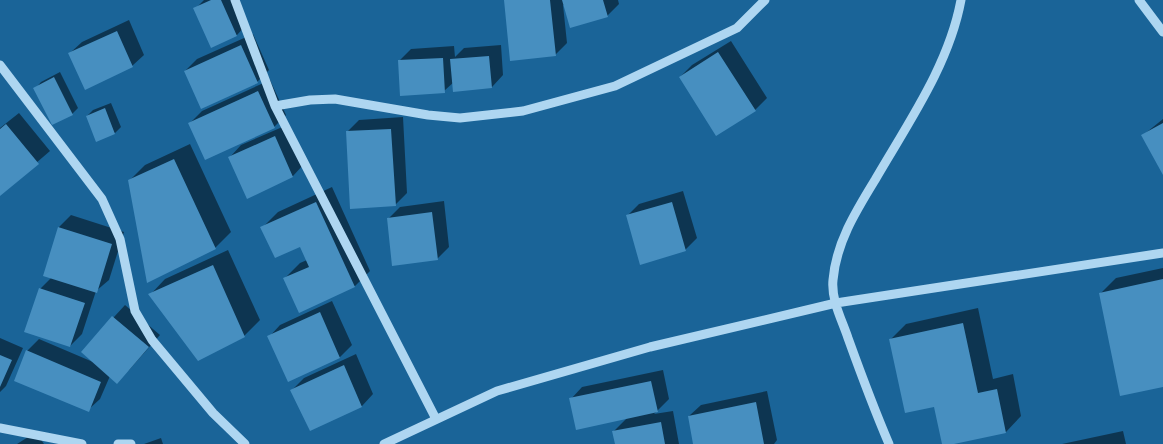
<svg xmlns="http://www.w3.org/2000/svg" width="1163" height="444" font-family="'Roboto Condensed',sans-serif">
<rect width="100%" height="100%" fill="#1a6498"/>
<!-- shadow -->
<path fill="#0007" d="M 204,0 L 238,0 L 248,23 L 237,35 L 212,46 L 195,9 Z
M 505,0 L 618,0 L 619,4 L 607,16 L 563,5 L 567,43 L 555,55 Z
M 129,20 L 144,55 L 132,66 L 70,53 L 82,42 Z
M 253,34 L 269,70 L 257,82 L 185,71 L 197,59 Z
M 731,41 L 767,98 L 755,110 L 717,134 L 680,77 L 692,65 Z
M 501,45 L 503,75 L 492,87 L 454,82 L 444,91 L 399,61 L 411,49 L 454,46 L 455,57 L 464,48 Z
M 60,72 L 78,108 L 72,114 L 35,89 L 41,82 Z
M 270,80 L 286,115 L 274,127 L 190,123 L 202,111 Z
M 111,103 L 121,127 L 115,133 L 87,116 L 93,110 Z
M 19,113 L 50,151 L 0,194 L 0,128 Z
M 403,117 L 407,193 L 395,205 L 347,132 L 359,120 Z
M 1163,119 L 1163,171 L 1142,136 Z
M 287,125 L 304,164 L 293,176 L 248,197 L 230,157 L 241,145 Z
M 190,144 L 231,232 L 215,248 L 129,181 L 145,165 Z
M 332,187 L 370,271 L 355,286 L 285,278 L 300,263 L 307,260 L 300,245 L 262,228 L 278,212 Z
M 683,191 L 697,238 L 685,250 L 627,216 L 639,204 Z
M 444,201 L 449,247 L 437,259 L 388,219 L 400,207 Z
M 71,215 L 124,232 L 109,280 L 96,291 L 82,334 L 70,346 L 40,289 L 52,277 L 45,275 L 59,227 Z
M 228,250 L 260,320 L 244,336 L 198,360 L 150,295 L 165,279 Z
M 1163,268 L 1163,386 L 1100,294 L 1116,278 Z
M 332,301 L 352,345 L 340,357 L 288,380 L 269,337 L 280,325 Z
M 125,305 L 160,335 L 129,370 L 110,376 L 100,399 L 88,410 L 27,351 L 39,339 L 93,362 L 82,352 Z
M 978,308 L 993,379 L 1013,374 L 1021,416 L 1006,432 L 943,444 L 935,405 L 891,339 L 906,324 Z
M 0,338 L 23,348 L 6,386 L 0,392 Z
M 356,354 L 373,394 L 362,406 L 310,430 L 292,390 L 304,378 Z
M 663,370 L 669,399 L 654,414 L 673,411 L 679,444 L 616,444 L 614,431 L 627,418 L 571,399 L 582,387 Z
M 767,391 L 777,440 L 774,444 L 694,444 L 689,416 L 701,405 Z
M 1123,431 L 1126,444 L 1062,444 Z
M 36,432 L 44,444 L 17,444 Z
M 161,438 L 163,444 L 144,444 Z"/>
<!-- building -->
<path fill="#478fc0" d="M 211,0 L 221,0 L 237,36 L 211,48 L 193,8 Z
M 504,0 L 550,0 L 556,56 L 510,61 Z
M 562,0 L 603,0 L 608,17 L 570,28 Z
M 117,31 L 133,67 L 85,90 L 68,53 Z
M 241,45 L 258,83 L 201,109 L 184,71 Z
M 718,52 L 756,111 L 716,136 L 679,77 Z
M 489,56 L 492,88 L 453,92 L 450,59 Z
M 443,58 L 445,93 L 400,96 L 398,60 Z
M 54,77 L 73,115 L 52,125 L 33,88 Z
M 258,91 L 275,128 L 205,160 L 188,123 Z
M 105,108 L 115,134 L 96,142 L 86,116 Z
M 1163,123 L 1163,175 L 1141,135 Z
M 6,124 L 39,164 L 0,196 L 0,129 Z
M 391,129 L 396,206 L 350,209 L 346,131 Z
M 275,136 L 293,177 L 247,199 L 228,157 Z
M 174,159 L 216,249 L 147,283 L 128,180 Z
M 316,202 L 355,287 L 299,313 L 283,278 L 309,267 L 300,247 L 275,258 L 260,227 Z
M 672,202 L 686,251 L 640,265 L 626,215 Z
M 432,212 L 438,260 L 392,266 L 387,218 Z
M 58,227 L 112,244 L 97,293 L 43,276 Z
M 213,265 L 245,337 L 198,361 L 148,294 Z
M 1163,279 L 1163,387 L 1120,396 L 1099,293 Z
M 39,288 L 85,303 L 70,347 L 24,332 Z
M 320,312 L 340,358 L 288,382 L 267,336 Z
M 112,316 L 149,347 L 117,384 L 81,352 Z
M 963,323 L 978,393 L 997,389 L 1006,433 L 954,444 L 942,444 L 934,407 L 905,413 L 889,339 Z
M 26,350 L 101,382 L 89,412 L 14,381 Z
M 0,355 L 12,360 L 0,387 Z
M 344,365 L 362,407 L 310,431 L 290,390 Z
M 651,381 L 658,412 L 576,430 L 569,398 Z
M 756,402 L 764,444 L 693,444 L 688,416 Z
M 661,422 L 665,444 L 615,444 L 612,431 Z"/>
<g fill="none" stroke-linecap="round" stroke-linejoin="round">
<!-- minor -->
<path stroke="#aed6f1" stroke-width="9" d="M 235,0 L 275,106 L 436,419
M 1139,0 L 1163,32
M 0,65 L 102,199 L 120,239 L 135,311 L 152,340 L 213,413 L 245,444
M 275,106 L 310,100 L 335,99 L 428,115 L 460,118 L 523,111 L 615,86 L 737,28 L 765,0
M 0,428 L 82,444
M 118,444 L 131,444
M 384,444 L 497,391 L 650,347 L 836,303 L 1163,253
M 889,444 C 874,409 861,374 848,338 C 842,320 831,300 833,280 C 836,243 856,211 875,180 C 908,123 949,65 961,0"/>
</g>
</svg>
